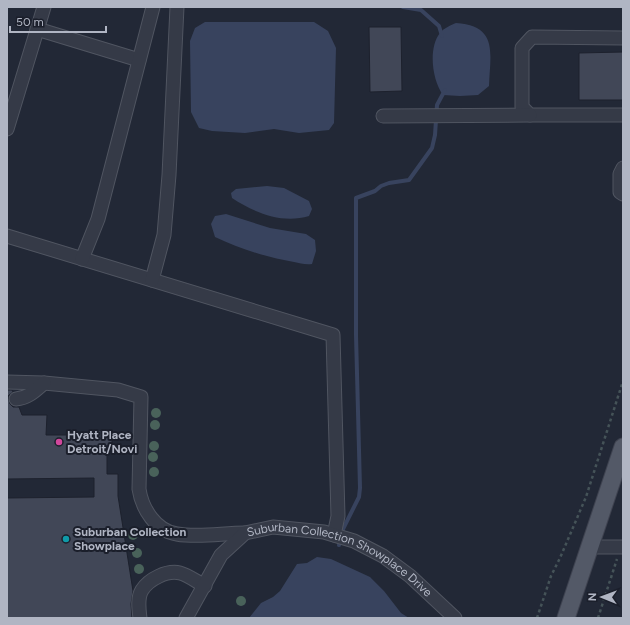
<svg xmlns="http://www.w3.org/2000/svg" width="630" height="625" font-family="Figtree,sans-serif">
<rect width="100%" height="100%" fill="#222836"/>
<!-- water -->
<path fill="#38435e" d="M 205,22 L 314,22 L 328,31 L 336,48 L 334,123 L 329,130 L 299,133 L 274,129 L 245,133 L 212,131 L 199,128 L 191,112 L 190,41 L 195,28 Z
M 456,23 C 499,26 490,54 489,86 L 478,95 L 460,96 L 443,95 C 432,80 428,48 440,33 C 444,28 451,25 456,23 Z
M 267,186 L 284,188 L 309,201 L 312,209 L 309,216 C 282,224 255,213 232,198 L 231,193 L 236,189 Z
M 226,214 L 270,228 L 306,234 L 315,240 L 316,251 L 312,264 C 305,265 300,263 294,262 C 266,257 240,249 215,237 L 211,224 L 215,216 Z
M 317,557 L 331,559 L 370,577 L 384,591 L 401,613 L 409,618 L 249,618 L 261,603 L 273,597 L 280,591 L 297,564 L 307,563 Z"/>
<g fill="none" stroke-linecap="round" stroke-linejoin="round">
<!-- stream -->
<path stroke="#38435e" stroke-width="4" d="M 403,7 L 421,10 L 439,26 L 442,36
M 339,545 L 342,531 L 359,497 L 360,488 L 356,335 L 356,198 L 375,191 L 381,186 L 389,183 L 409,180 L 432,148 L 435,135 L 437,105 L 445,90"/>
</g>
<!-- building -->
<path fill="#414757" stroke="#1d212d" d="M 369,27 L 401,27 L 402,91 L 370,92 Z
M 623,52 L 623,100 L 579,100 L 579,53 Z
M 7,390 L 12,390 L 13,392 L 8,396 L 10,404 L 13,407 L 19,407 L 22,415 L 47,415 L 46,435 L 93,435 L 93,430 L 112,431 L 112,449 L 107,449 L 107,474 L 118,474 L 118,496 L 133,591 L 131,604 L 132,618 L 7,618 L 7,498 L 94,497 L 94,478 L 7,479 Z"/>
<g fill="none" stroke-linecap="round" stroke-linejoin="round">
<!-- minor casing -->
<g stroke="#505561" stroke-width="15">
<g id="minor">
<path d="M 37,29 L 139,60"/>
<path d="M 623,38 L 532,37 L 522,48 L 522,107 L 530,115 L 623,115"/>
<path d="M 383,116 L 530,115"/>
<path d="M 7,129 L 44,7"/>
<path d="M 623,168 L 620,174 L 620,192 L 623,194"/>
<path d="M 7,236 L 333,335 L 338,516 L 334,535"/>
<path d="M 82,259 L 98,219 L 153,7"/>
<path d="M 152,280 L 164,235 L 169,175 L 177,7"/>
<path d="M 7,382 L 44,383 L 118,390 L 141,397 L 139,489 C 142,509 156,531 177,534 C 199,538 223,533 245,533"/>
<path d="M 16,399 C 28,398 35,391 44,383"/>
<path d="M 590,547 L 623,547"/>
<path d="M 140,618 C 139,610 137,598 142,590 C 149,579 167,570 180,573 C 188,575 197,582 205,586"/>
<path id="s1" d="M 186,618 L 221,555 L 245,533 L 273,527 L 324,532 L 354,541 L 383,556 L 410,576 L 455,618"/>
</g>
</g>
<!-- major casing -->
<g stroke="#3f4350" stroke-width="19">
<path id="major" d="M 566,618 L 623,447"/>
</g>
<!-- path -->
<path stroke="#455358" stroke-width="2.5" stroke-dasharray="3 3" stroke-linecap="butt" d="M 537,618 L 551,576 L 560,558 L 586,497 L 623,381
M 598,618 L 617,559"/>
<!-- minor -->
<use href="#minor" stroke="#353a47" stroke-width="13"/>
<!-- major -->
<use href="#major" stroke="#535967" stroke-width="17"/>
</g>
<!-- trees -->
<g fill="#49625a">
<circle cx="156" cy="413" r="5"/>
<circle cx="155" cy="425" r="5"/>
<circle cx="154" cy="446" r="5"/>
<circle cx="153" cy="457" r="5"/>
<circle cx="154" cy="472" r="5"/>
<circle cx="133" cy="535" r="5"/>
<circle cx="137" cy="553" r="5"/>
<circle cx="139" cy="569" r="5"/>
<circle cx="241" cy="601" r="5"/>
</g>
<!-- markers -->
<circle fill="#d1479c" stroke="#1b1f2b" stroke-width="1.5" cx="59" cy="442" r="4"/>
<circle fill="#0f9aa8" stroke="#1b1f2b" stroke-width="1.5" cx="66" cy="539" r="4"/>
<g text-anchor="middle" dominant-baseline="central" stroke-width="4" stroke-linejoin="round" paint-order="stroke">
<!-- poi labels -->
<g font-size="12" font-weight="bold" fill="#b0b5c3" stroke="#1b1f2b" text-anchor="start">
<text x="67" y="435">Hyatt Place<tspan x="67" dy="14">Detroit/Novi</tspan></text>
<text x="74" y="532">Suburban Collection<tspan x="74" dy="14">Showplace</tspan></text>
</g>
<!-- street labels -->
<g font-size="12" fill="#b0b5c3" stroke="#1b1f2b">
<text stroke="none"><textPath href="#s1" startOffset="208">Suburban Collection Showplace Drive</textPath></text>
</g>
</g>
<!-- border -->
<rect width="630" height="625" fill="none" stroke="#b0b5c3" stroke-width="16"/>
<!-- north arrow -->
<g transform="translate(602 597) rotate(271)" stroke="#1b1f2b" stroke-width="3" paint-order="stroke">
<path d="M0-3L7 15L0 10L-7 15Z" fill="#b0b5c3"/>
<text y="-6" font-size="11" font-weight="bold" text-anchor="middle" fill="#b0b5c3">N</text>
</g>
<!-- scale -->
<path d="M10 26v6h96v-6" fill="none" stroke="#b0b5c3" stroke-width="2"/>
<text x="16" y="26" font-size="12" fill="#b0b5c3" stroke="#1b1f2b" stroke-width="3" paint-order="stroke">50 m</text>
</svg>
